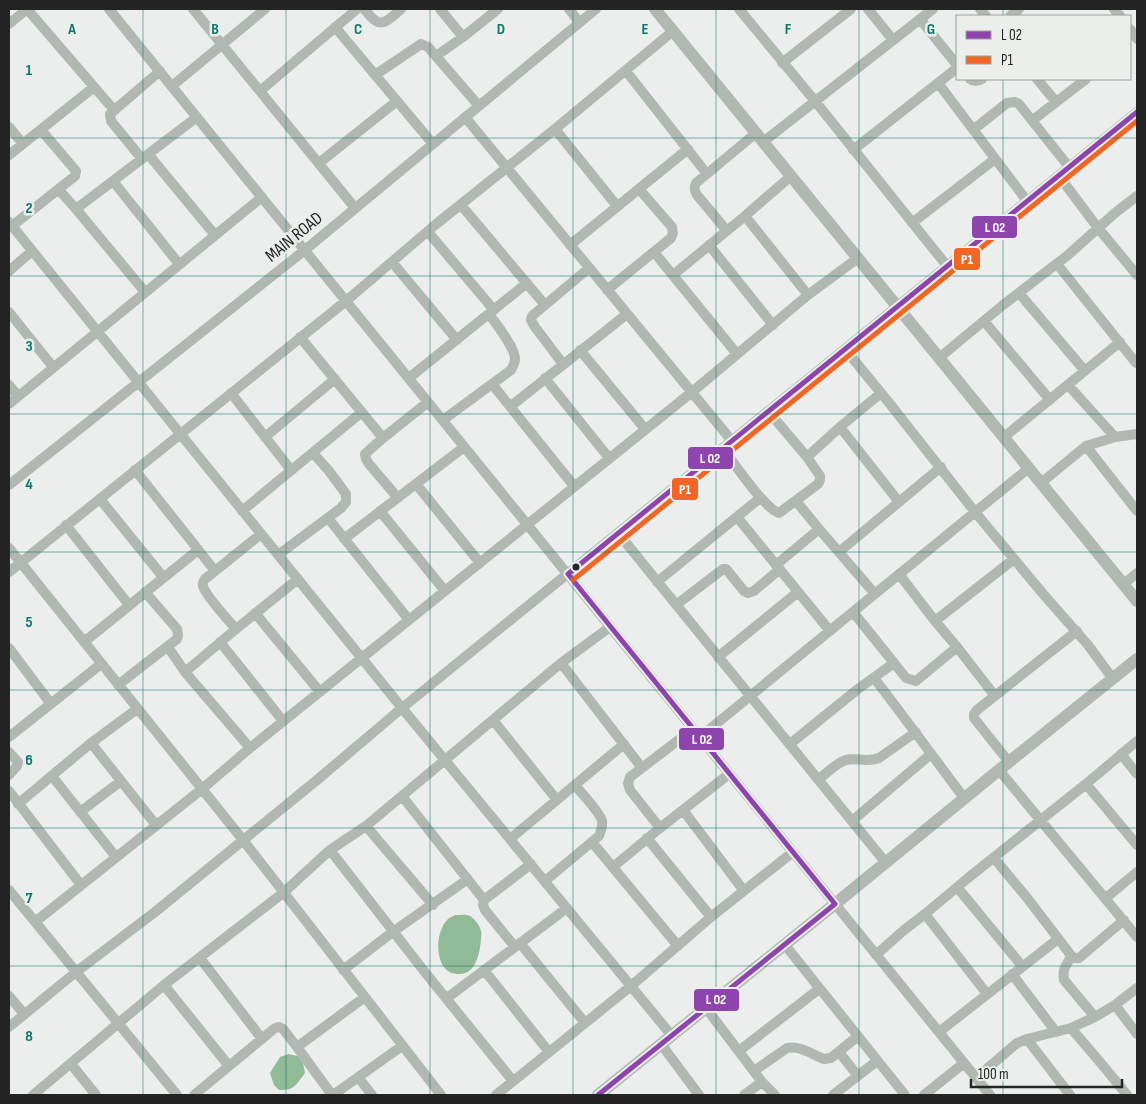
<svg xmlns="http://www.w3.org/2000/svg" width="1146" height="1104" font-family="'Sofia Sans Condensed',sans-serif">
<rect width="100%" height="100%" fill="#eceeed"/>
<!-- water -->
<path fill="#90bb96" d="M 455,915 C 460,915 465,914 470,916 C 475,919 480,926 481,931 C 482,934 481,937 481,939 C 480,952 476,975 459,974 C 455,974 452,974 448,971 C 434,961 436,930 448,919 C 449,918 454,916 455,915 Z
M 288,1054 L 298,1056 L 303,1063 L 305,1073 C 296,1085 294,1091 279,1090 L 274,1085 L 270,1073 L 280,1057 Z"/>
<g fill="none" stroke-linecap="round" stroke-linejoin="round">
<!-- minor -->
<path stroke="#b0b8b1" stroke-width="10" d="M 27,9 L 114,110
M 109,9 L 990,1095
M 193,9 L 355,208
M 364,9 C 368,13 372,19 376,21 C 384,27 395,14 401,9
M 440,9 L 463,37
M 569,9 L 579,22
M 739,9 L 815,101 L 947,266
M 868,9 L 893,40
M 980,9 L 986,16
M 1114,9 L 1120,16
M 1010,16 L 1019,9
M 920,19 L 957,65
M 9,24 L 27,9
M 335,27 L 433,144
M 1130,29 L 1137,39
M 436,56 L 463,37 L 498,9
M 782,63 L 851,9
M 626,71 L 707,174
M 375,75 L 421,44 L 428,47 L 479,106
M 970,79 C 974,82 977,82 982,79
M 1037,79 L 1056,102
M 938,83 L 1027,201
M 172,86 L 265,9
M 260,91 L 357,9
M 465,117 L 732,441
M 1033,120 L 1086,79
M 9,127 L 23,144
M 555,129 L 617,206
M 973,130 L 1007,103 L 1015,102 L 1019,104 L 1069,167
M 763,142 L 933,9
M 853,150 L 957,68
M 148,154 L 215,235
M 9,155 L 94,87
M 142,159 L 111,121 L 110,114 L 160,71
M 319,163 L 397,101
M 1059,176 L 1098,228 L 1137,275
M 113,181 L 179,264
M 59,190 L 76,209 L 145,292
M 461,205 L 545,305
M 76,209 L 197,117
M 745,216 L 808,295
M 9,222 L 402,708 L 672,1036
M 912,223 L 995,159
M 12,226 L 75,176 L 76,171 L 41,130
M 727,231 L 697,195 C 694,190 694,188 696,183 L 756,133
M 428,232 L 494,310
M 570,245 L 688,149
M 709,245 L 773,325
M 654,252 L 737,354
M 392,262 L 457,340
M 1057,264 L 1136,363 L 1137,363
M 9,271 L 32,251
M 673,275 L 745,216 L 791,176
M 607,290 L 671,238 L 673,233 L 672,227 L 639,189
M 1019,293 L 1085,371
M 9,312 L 53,367
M 984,321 L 1050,400
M 300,337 L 383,438
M 845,349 L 890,404 L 975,512 L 1044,595 L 1088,645 L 1113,679
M 580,350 L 645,429
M 939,358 L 1003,305 L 1068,255 L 1115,213 L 1137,196
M 563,364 L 535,327 L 531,320 L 532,316 L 589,268
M 409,378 L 527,283
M 545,378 L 609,458
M 492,384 L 574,486
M 9,385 L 18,396
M 1068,385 L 1115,437
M 231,393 L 291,470
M 9,404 L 262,197
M 511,406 L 627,314
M 443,420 L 511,370 C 513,366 515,363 515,359 C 515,347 496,324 489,314
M 840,427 L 899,502
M 265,437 L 335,379
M 1004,437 L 1120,342
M 1086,446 L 1137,511
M 723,448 C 733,462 764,508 779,513 L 818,484 L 820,480 L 820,476 L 807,457 L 768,411
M 807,457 L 840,427 L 881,393
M 135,470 L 215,571
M 1041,483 L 1086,446 L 1115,437 L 1137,434
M 416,484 L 480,563
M 9,485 L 305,250 L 596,9
M 398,498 L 369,464 L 366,459 L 365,454 L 383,438 L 428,402
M 100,499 L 163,577
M 796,501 L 819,529
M 242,511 L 362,412
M 380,511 L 445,591
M 737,517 L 830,631
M 328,518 L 409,620
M 66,525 L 129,605
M 618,533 C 707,643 797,752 886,863
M 344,539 L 464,447
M 9,548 L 243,840 L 441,1095
M 839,552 L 941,467
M 278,555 L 341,508 L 346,502 L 346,494 L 329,471 L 313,453
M 776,565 L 819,529 L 875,594
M 9,572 L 346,301 L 435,225 L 555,129 L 673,31
M 899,574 L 935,621 L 957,647 L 995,696
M 657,582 L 760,498
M 1124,584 L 1137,573
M 676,605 L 723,569 L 726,569 L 744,591 L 748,593 L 754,591 L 780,569
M 255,613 L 320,692
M 935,621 L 1014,559
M 236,629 C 229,621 205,595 203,586 C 202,583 203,582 205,579 L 261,534
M 84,642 L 198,550
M 220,642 L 283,721
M 168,647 L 185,672 L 250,748
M 9,648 L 51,704
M 718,657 L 798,592
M 561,663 L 642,768
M 894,663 L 906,678 L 916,681 L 957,647
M 185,672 L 236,629 L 298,579
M 874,678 C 905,718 934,758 964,798
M 118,685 L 177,639 L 178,635 L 177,629 L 145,592
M 493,720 L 557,800
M 9,737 L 101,664
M 700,737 L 1029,468
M 91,743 L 156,825
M 790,744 L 858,689 L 894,663 L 853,612
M 9,752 L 18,762 L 17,766 L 9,775
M 1121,754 L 1137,774
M 1009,762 L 974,718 L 974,714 L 977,710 L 1077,631
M 999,770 L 1137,937
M 52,776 L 116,857
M 819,779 C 827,773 836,763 846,760 C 856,757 866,763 879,758 L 916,732
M 1086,784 L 1137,845
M 9,791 L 81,885
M 402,796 L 484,900
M 18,804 L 91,743 L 137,709
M 683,810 L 744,891
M 80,812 L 121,781
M 852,821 L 931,754
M 366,826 L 433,905
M 660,828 L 630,790 L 628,783 L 630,777 L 693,729
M 647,838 L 711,917
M 510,839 L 624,744
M 592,842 L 678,946
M 330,850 L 424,971 L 513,1081
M 994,858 L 1028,899 L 1073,958 L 1079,958 L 1124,920
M 613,867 L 660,828 L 729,774
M 545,881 L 599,836 C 601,831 603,826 602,821 C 600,812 581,793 575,785
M 957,887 L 1022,966
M 9,890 L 177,1095
M 1106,898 L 1137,872
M 925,914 L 987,994
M 35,922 L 202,789 L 250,748 L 692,392 L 808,295 L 858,258
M 520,943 L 585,1023
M 785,945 L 905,1095
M 515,947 L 485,910 L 483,905 L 484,900 L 531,864
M 876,955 L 904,930 L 925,914 L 968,878 L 1086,784 L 1137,741
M 1071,957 C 1066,965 1062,970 1064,980 L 1095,1017
M 200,958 L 262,1039
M 343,970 L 394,931 L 468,879
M 484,970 L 549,1052
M 1012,974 L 1056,1032
M 164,985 L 229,1066
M 9,996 L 24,1014
M 447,998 L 567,908
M 1115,1005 L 1137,1034
M 706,1008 L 762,1082 L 775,1095
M 9,1027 L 76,972 L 155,912 L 317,780 L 402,708 L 1137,112
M 1071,1028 L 1105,1068 L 1127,1095
M 939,1032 L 1058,939
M 1027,1039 L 1070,1095
M 661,1044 L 699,1095
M 739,1051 L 819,989
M 839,1052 L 858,1076
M 71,1064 L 96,1095
M 754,1071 L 787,1048 C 800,1045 813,1055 824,1059 L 831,1058 L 857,1037
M 358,1077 L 372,1095
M 976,1078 L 1017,1043 L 1027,1039 L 1071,1028 L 1095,1017 L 1115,1005 L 1137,988
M 33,1095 L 164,985 L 283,893 L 330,850 L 366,826 L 561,663 L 610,627
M 194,1095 L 275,1028 L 279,1027 L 283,1029 L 297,1047
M 332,1095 L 297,1047 L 365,997
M 333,1095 L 402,1046
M 496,1095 L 631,986 L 711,917 L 793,852
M 744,1095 L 762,1082
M 833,1095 L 877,1061
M 924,1095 L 964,1063"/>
<!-- tertiary -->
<path stroke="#b0b8b1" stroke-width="12" d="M 655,9 L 1137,601
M 598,1095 L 835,904 L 999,770 L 1137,659"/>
<!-- bus-1 casing -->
<g stroke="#ebefec" stroke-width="9">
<path id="bus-1" d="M 568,574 L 1137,112
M 568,574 L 835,904
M 598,1095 L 835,904"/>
</g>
<!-- bus-2 casing -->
<g stroke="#ebefec" stroke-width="9">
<path id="bus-2" d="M 573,580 L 1137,121"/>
</g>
<!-- bus-1 -->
<use href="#bus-1" stroke="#8e44ad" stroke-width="5"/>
<!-- bus-2 -->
<use href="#bus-2" stroke="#f26522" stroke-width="5"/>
</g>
<!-- grid -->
<path fill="none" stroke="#0f766e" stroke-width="1" stroke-opacity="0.55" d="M 143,9 L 143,1095M 286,9 L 286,1095M 430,9 L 430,1095M 573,9 L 573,1095M 716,9 L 716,1095M 859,9 L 859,1095M 1003,9 L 1003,16M 1003,79 L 1003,1095M 9,138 L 1137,138M 9,276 L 1137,276M 9,414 L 1137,414M 9,552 L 1137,552M 9,690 L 1137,690M 9,828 L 1137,828M 9,966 L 1137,966"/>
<!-- markers -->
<circle fill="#232423" stroke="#ebefec" stroke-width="2" cx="576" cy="567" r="4.5"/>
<g text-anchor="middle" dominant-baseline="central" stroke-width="5" stroke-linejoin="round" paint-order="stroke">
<!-- street labels -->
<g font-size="18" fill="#232423" stroke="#ebefec">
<text transform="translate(294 237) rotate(-39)">MAIN ROAD</text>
</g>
</g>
<g font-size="16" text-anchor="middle" font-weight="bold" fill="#0f766e" stroke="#ebefec" stroke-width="5" stroke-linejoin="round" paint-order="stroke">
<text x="72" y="34">A</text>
<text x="215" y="34">B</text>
<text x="358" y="34">C</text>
<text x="501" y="34">D</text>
<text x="645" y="34">E</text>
<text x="788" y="34">F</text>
<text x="931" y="34">G</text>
<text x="29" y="75">1</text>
<text x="29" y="213">2</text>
<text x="29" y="351">3</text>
<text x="29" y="489">4</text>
<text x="29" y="627">5</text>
<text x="29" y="765">6</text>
<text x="29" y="903">7</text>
<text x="29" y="1041">8</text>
</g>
<g stroke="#ebefec" stroke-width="2">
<rect x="971" y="215" width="47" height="24" rx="5" fill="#8e44ad"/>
<rect x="953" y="247" width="28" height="24" rx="5" fill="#f26522"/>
<rect x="687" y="446" width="47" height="24" rx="5" fill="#8e44ad"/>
<rect x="671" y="477" width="28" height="24" rx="5" fill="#f26522"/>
<rect x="678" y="727" width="47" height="24" rx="5" fill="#8e44ad"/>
<rect x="693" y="988" width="47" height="24" rx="5" fill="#8e44ad"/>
</g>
<g font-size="14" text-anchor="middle" font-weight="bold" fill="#fff">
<text x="995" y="232">L 02</text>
<text x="967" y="264">P1</text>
<text x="710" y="463">L 02</text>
<text x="685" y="494">P1</text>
<text x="702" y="744">L 02</text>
<text x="716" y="1004">L 02</text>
</g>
<!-- border -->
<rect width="1146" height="1104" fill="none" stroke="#232423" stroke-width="20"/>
<!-- legend -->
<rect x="956" y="15" width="175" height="65" fill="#ebefec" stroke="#9b9e9c"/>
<rect x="966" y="31" width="25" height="8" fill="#8e44ad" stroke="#9b9e9c"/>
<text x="1001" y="40" font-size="15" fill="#232423">L 02</text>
<rect x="966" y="56" width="25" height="8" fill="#f26522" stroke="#9b9e9c"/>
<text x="1001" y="65" font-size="15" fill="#232423">P1</text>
<!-- scale -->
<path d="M971 1079v8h151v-8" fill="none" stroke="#232423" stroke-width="2.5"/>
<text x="978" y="1079" font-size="15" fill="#232423" stroke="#ebefec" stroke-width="4" paint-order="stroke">100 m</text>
</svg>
